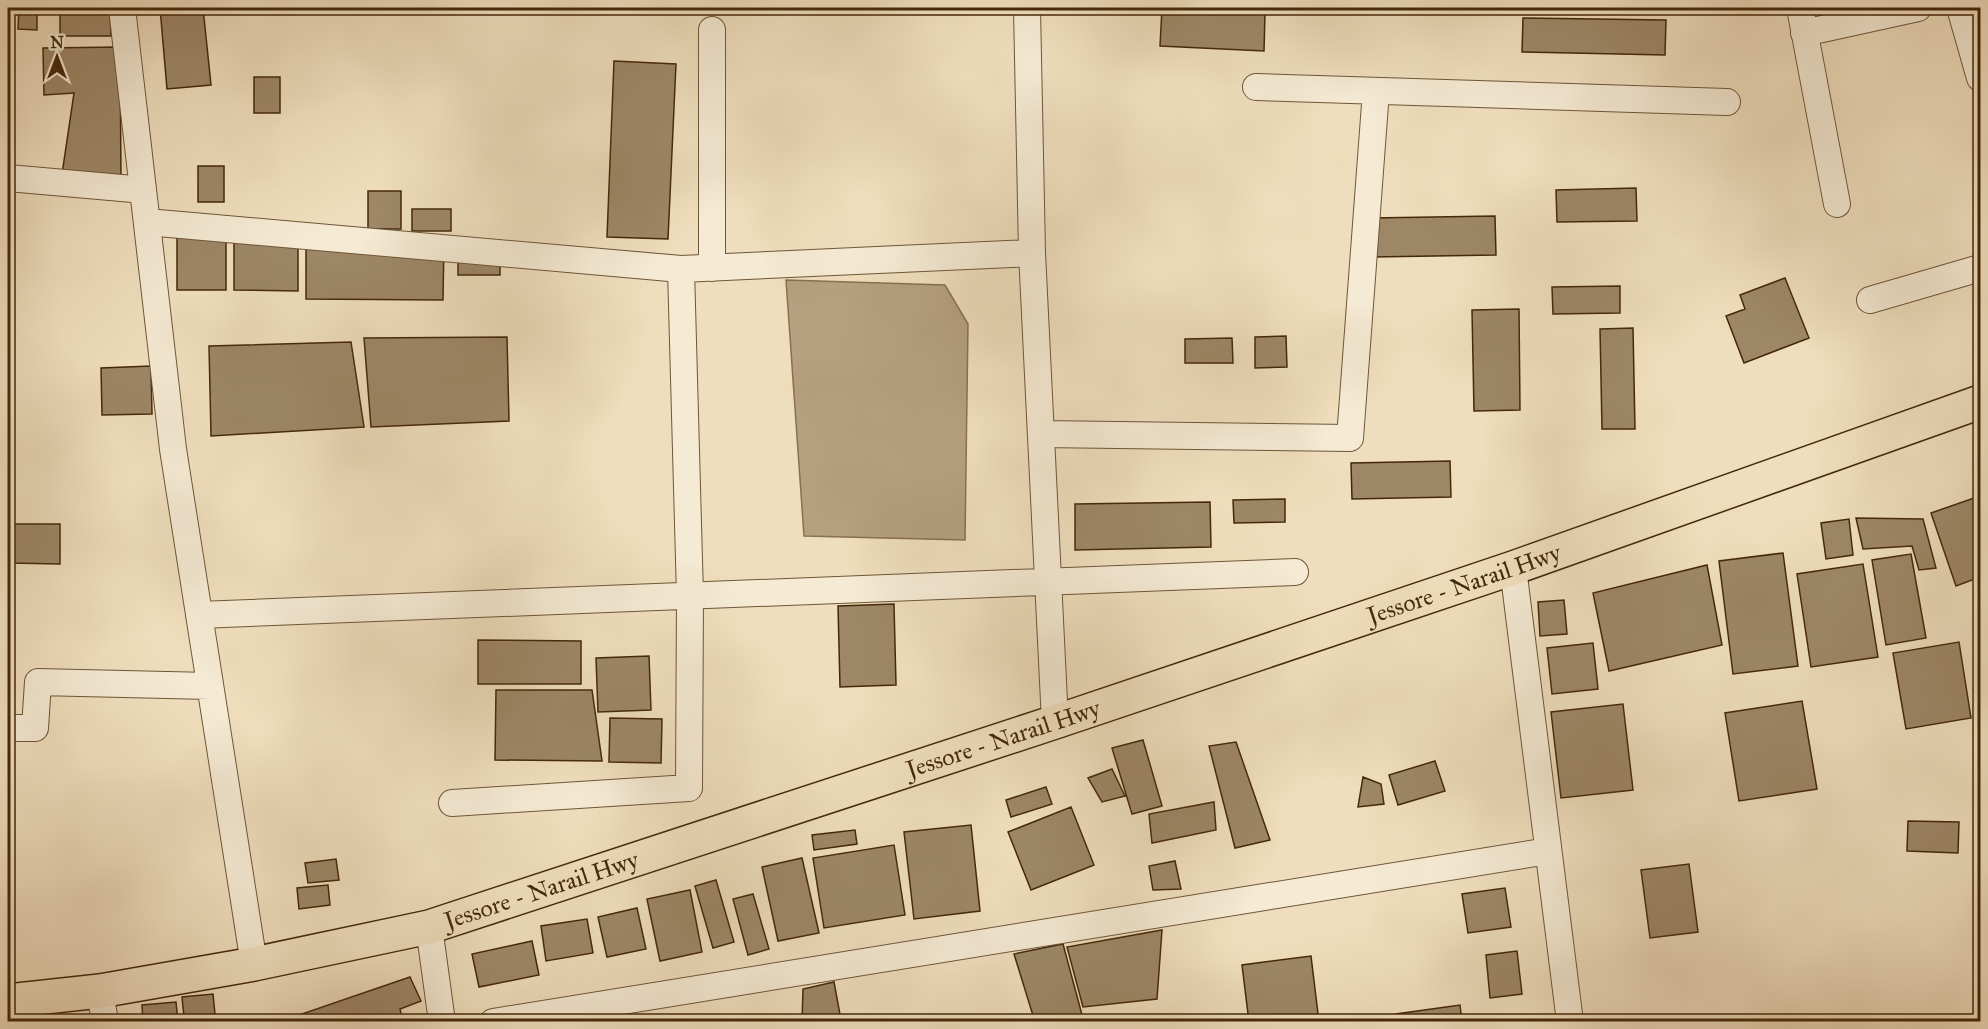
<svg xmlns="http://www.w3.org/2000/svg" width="1988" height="1029" font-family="'IM FELL Great Primer',serif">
<rect width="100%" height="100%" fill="#efdebd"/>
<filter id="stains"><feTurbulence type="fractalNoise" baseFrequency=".00333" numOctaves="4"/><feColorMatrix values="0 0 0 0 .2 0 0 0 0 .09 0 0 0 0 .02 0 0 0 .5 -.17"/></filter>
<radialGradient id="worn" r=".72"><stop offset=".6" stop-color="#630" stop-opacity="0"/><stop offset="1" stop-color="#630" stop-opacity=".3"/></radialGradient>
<!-- water -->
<path fill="#b5a080" stroke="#887051" stroke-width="1.5" d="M 786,280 L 945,285 L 968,324 L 965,540 L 804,536 Z"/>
<!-- building -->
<path fill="#9d8767" stroke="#44280a" stroke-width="1.5" d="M 19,8 L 37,8 L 37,30 L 18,29 Z
M 60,8 L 110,8 L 111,36 L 60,36 Z
M 160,8 L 203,8 L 211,85 L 167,89 Z
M 1162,8 L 1265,13 L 1264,51 L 1160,46 Z
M 1523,18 L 1666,20 L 1665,55 L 1522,52 Z
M 120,47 L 121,180 L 61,181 L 74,93 L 44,95 L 43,48 Z
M 614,61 L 676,64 L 668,239 L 607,237 Z
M 254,77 L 280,77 L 280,113 L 254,113 Z
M 198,166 L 224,166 L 224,202 L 198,202 Z
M 1636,188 L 1637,221 L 1557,222 L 1556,190 Z
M 368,191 L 401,191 L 401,229 L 368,229 Z
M 412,209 L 451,209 L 451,231 L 412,231 Z
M 1495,216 L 1496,255 L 1372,257 L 1371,218 Z
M 177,234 L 226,235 L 226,290 L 177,290 Z
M 234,241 L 298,241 L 298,291 L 234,290 Z
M 306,243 L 444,243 L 443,300 L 306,299 Z
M 458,244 L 500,244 L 500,275 L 458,275 Z
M 1785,278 L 1809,338 L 1744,363 L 1726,316 L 1745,309 L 1740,295 Z
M 1620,286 L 1620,313 L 1553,314 L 1552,287 Z
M 1519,309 L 1520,410 L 1474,411 L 1472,310 Z
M 1633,328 L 1635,429 L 1602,429 L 1600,329 Z
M 1286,336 L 1287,367 L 1255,368 L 1255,337 Z
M 507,337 L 509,421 L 371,427 L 364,338 Z
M 1232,338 L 1233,363 L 1185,363 L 1185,339 Z
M 351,342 L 364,427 L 211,436 L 209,346 Z
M 151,366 L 152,414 L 102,415 L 101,368 Z
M 1450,461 L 1451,497 L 1352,499 L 1351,463 Z
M 1977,497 L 1980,508 L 1980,577 L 1956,586 L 1931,513 Z
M 1285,499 L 1285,522 L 1234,523 L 1233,500 Z
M 1210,502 L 1211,547 L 1075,550 L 1075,504 Z
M 1856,518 L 1923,519 L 1936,568 L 1919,570 L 1912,546 L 1863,549 Z
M 1849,519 L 1853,555 L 1826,559 L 1821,523 Z
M 8,524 L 60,524 L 60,564 L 8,563 Z
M 1783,553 L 1798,666 L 1733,674 L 1719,561 Z
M 1911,554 L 1926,638 L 1886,645 L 1872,560 Z
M 1863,564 L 1878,657 L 1811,667 L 1797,574 Z
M 1707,565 L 1722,645 L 1609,671 L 1593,593 Z
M 1564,600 L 1567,634 L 1540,636 L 1538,602 Z
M 894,604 L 896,685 L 840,687 L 838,606 Z
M 478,640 L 581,641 L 581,684 L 478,684 Z
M 1959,642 L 1971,718 L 1906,729 L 1893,653 Z
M 1593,643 L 1598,689 L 1552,694 L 1547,648 Z
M 649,656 L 651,710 L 598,712 L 596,658 Z
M 496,690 L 592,690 L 602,761 L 495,760 Z
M 1802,701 L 1817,789 L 1739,801 L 1725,713 Z
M 1623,704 L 1633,790 L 1561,798 L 1551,712 Z
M 610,718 L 662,719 L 661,763 L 609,762 Z
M 1143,740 L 1162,806 L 1132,814 L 1112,748 Z
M 1236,742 L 1270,840 L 1235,848 L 1209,746 Z
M 1435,761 L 1445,791 L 1398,805 L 1389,775 Z
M 1112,769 L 1125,796 L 1102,802 L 1088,778 Z
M 1363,777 L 1381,784 L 1384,804 L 1358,807 Z
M 1046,787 L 1052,804 L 1011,817 L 1006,800 Z
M 1214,802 L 1216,830 L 1152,843 L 1149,814 Z
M 1071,807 L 1094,865 L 1031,890 L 1008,832 Z
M 1908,821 L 1959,822 L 1958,853 L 1907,851 Z
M 971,825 L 980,911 L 914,919 L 904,832 Z
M 855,830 L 857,844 L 814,850 L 812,835 Z
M 894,845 L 905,915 L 824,928 L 813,858 Z
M 802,858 L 819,933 L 778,941 L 762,867 Z
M 336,859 L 339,880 L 308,883 L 305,863 Z
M 1175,861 L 1181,889 L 1153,890 L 1149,866 Z
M 1689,864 L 1698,932 L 1650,938 L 1641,870 Z
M 716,880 L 734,942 L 713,948 L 695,886 Z
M 328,885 L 330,905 L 299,909 L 297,888 Z
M 1505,888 L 1511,927 L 1468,933 L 1462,894 Z
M 690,890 L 702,952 L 660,961 L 647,899 Z
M 753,894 L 769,949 L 748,955 L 733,899 Z
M 637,908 L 646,949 L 607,957 L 598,917 Z
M 587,919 L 593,953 L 546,961 L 541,926 Z
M 1162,930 L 1157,999 L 1083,1007 L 1067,947 Z
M 532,941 L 539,975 L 479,987 L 472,954 Z
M 1063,944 L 1082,1015 L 1035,1022 L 1014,954 Z
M 1517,951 L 1522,994 L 1490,998 L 1486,955 Z
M 1311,956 L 1319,1022 L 1249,1022 L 1242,965 Z
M 410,977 L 421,1001 L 400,1009 L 403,1022 L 296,1022 L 296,1016 Z
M 834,982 L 841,1020 L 802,1022 L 803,989 Z
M 213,994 L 215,1014 L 184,1017 L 182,997 Z
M 176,1002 L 178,1022 L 143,1022 L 142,1005 Z
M 1460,1005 L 1462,1022 L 1397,1022 L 1396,1014 Z
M 8,1015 L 37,1015 L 37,1022 L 8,1022 Z
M 1785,1017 L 1785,1022 L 1736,1022 Z"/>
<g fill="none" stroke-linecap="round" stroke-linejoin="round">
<!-- minor casing -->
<g stroke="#6f5637" stroke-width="28">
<path id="minor" d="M 122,8 L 173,449 L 254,964
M 1027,8 L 1032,253 L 1055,722
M 1800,8 L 1837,204
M 1960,8 L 1980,78
M 712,30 L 712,268
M 1804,33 L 1918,8
M 1256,87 L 1727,102
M 8,178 L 133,189
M 147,222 L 681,269
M 1870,300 L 1980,268
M 1041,434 L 1350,438 L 1376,91
M 1513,568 L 1570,1022
M 199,615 L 1295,572
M 8,728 L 35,728 L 38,682 L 210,686
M 452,803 L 689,788 L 690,596 L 681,269 L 1032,253
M 429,927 L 442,1022
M 100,991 L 105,1022
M 493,1022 L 1548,851"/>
</g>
<!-- trunk casing -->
<g stroke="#44280a" stroke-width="36">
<g id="trunk">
<path id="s1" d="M 8,1001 L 100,991 L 254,964 L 429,927 L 1055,722 L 1513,568 L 1980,402"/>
</g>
</g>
<!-- minor -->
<use href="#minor" stroke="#f5ead4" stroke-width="26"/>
<!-- trunk -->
<use href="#trunk" stroke="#efdebd" stroke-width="33"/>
</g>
<g text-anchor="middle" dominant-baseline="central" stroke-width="6" stroke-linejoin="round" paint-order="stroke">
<!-- street labels -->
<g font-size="24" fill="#44280a" stroke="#f5ead4">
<text stroke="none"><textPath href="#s1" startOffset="1518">Jessore - Narail Hwy</textPath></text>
<text stroke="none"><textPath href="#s1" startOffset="1032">Jessore - Narail Hwy</textPath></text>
<text stroke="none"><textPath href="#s1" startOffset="546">Jessore - Narail Hwy</textPath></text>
</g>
</g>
<!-- margin -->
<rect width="1988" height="1029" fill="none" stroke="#efdebd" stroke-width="30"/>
<rect x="9" y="9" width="1970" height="1011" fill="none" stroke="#44280a" stroke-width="3"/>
<rect x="15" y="15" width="1958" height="999" fill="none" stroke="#44280a" stroke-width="1.5"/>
<!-- north arrow -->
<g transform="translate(57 57)" stroke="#f5ead4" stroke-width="4.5" paint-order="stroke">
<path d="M0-4.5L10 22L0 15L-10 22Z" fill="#44280a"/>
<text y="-9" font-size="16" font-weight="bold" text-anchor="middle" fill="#44280a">N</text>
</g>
<rect width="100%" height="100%" filter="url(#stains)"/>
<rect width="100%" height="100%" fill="url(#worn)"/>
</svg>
